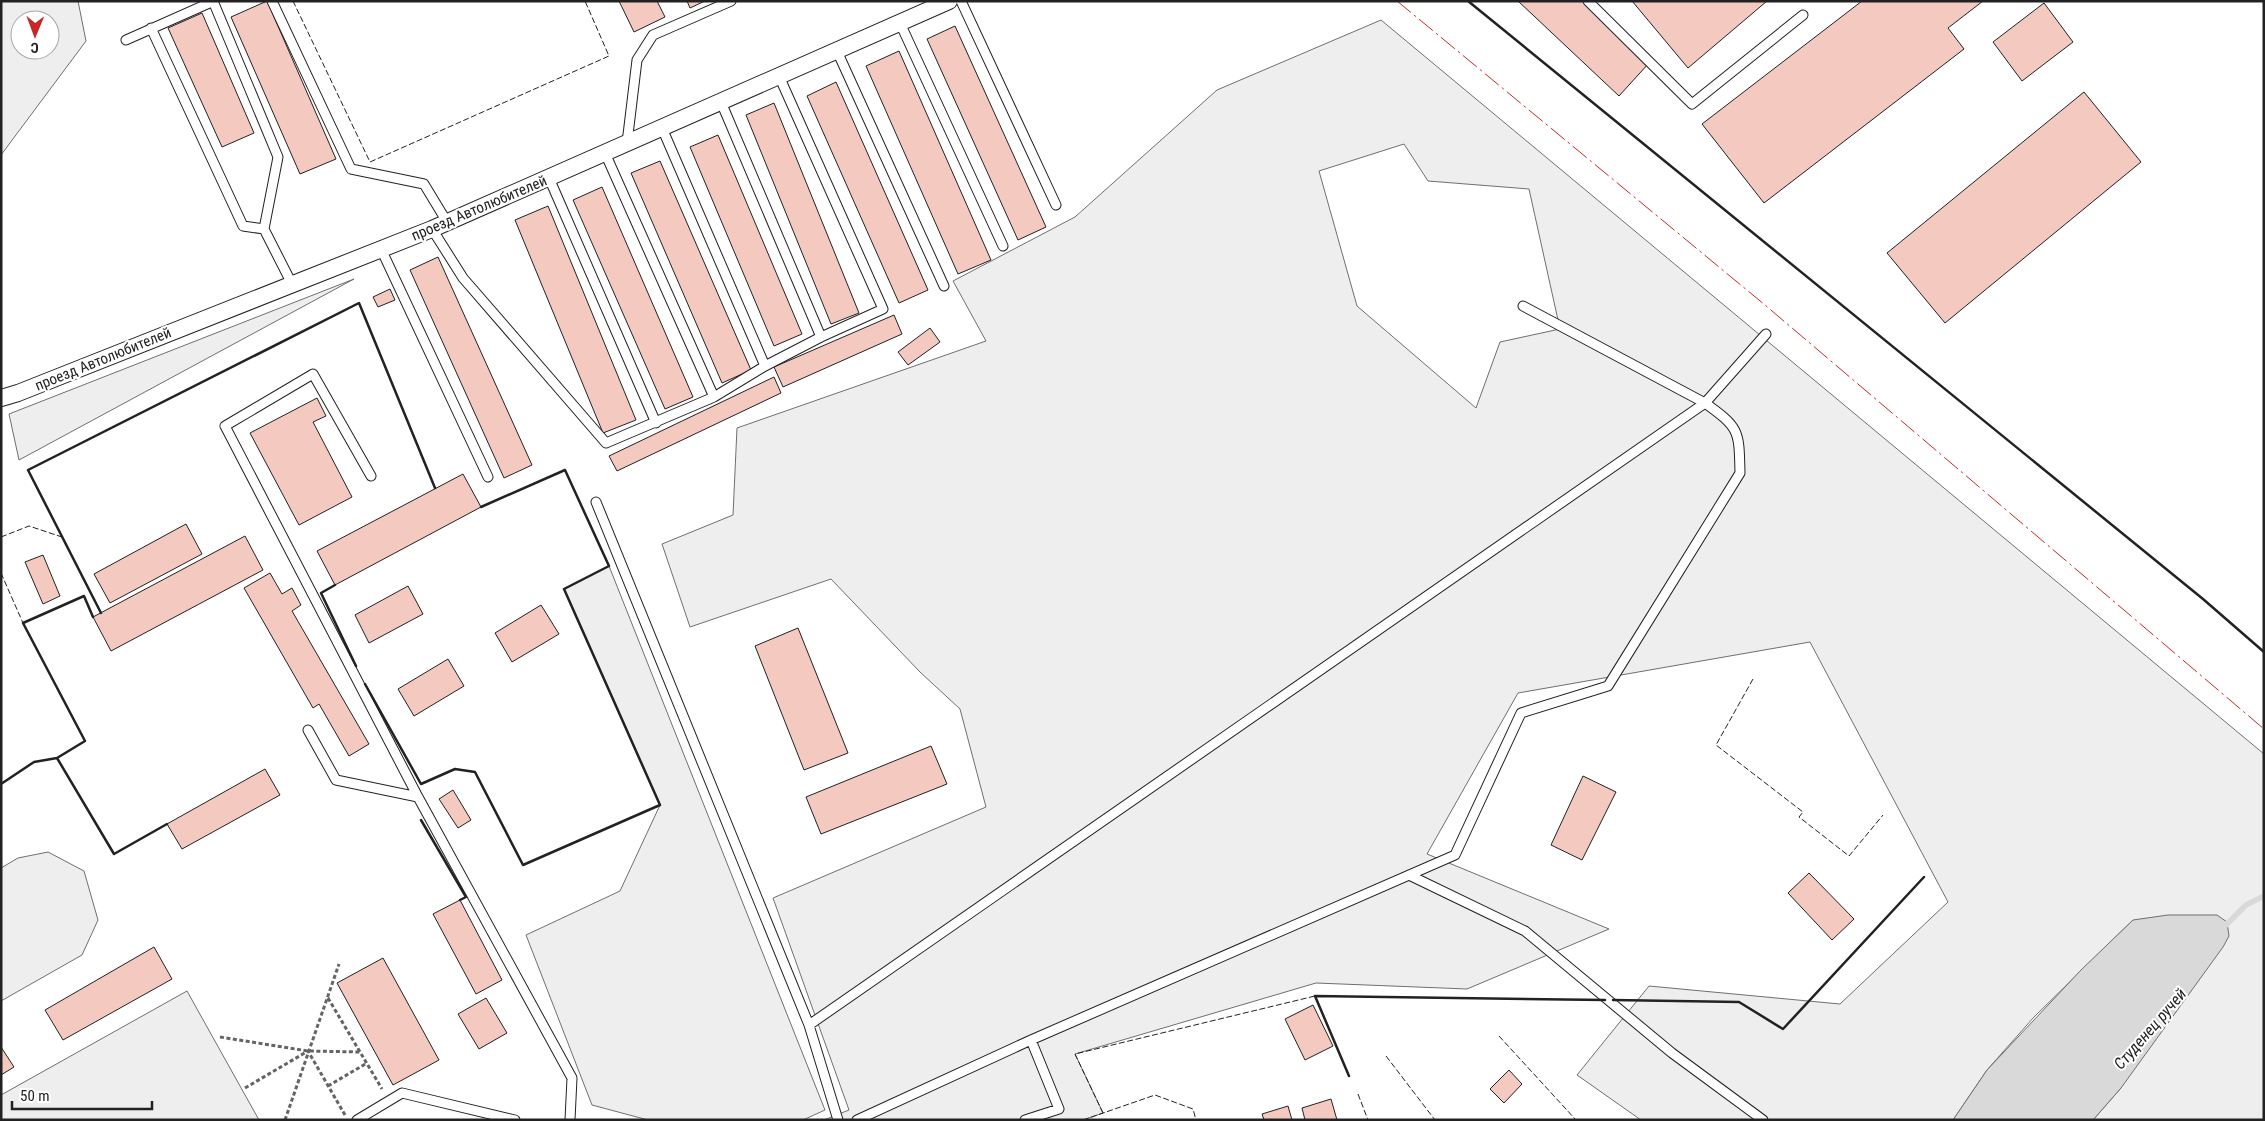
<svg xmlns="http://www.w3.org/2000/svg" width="2265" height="1121" font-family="'Roboto Condensed',sans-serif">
<rect width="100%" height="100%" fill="#fff"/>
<!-- green -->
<path fill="#eee" stroke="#6f6f6f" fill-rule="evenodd" d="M 1,1 L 78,1 L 86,41 L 1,155 ZM 20,20 L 50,20 L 50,50 L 20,50 Z
M 1381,20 L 2264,754 L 2264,1120 L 2093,1120 L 2121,1088 L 2133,920 L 2034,1017 L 1987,1070 L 1953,1120 L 1641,1120 L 1577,1075 L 1649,986 L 1840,1004 L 1948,902 L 1810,642 L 1518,693 L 1427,854 L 1609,929 L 1467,989 L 1316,983 L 1075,1054 L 1103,1113 L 1083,1120 L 824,1120 L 849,1110 L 773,898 L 986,807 L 960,709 L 920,672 L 831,579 L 690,627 L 662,544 L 733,515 L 737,428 L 986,341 L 953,281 L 1075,217 L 1217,90 ZM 1404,144 L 1428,181 L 1529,189 L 1560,329 L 1500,342 L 1476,408 L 1357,306 L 1319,171 Z
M 354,279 L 19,460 L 9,414 Z
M 609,566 L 825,1110 L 803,1120 L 648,1120 L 592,1105 L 526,935 L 620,891 L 660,805 L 564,589 Z
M 48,852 L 84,871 L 98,920 L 82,955 L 1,1001 L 1,868 L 18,858 Z
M 187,991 L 259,1120 L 1,1120 L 1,1095 Z"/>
<!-- water -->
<path fill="#d9d9d9" stroke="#6f6f6f" d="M 2168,915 L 2217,915 L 2227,922 L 2229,936 L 2223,947 L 2121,1088 L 2093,1120 L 1953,1120 L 1987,1070 L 2081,970 L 2133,920 Z"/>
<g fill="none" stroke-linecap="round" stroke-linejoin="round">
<!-- stream -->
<path stroke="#d9d9d9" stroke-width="5.5" d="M 2223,928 L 2246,905 L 2264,896"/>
</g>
<!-- building -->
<path fill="#f3c9c0" stroke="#222" d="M 267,1 L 336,159 L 300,174 L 231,17 Z
M 619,1 L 657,1 L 665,17 L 634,32 Z
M 687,1 L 705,1 L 690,8 Z
M 1518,1 L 1584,1 L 1649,63 L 1619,96 Z
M 1632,1 L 1767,1 L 1688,68 Z
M 1862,1 L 1983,1 L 1948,28 L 1964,49 L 1764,203 L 1702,124 Z
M 2044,3 L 2073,42 L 2022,81 L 1993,42 Z
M 202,13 L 254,133 L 222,147 L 168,28 Z
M 955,26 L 1046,227 L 1018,240 L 927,39 Z
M 899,51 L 991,260 L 958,274 L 866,66 Z
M 836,82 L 928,290 L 899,303 L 807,96 Z
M 2084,92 L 2141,162 L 1945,323 L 1887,253 Z
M 774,103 L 859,313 L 831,324 L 746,115 Z
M 718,135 L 802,334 L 774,346 L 690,147 Z
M 660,161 L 751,370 L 722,383 L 631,173 Z
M 602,187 L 693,397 L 665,409 L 573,200 Z
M 548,206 L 636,420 L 603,433 L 515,220 Z
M 438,257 L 532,465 L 504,478 L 410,270 Z
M 390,289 L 395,300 L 378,307 L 373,297 Z
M 894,315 L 902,334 L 783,387 L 774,367 Z
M 930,328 L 940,342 L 908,365 L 898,352 Z
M 774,377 L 781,393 L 617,471 L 609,456 Z
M 317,398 L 326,416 L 313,422 L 352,497 L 299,525 L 250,433 Z
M 463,474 L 481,507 L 335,585 L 317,551 Z
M 186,524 L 202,554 L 110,603 L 94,574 Z
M 245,536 L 263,570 L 111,651 L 93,617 Z
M 43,555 L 60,596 L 43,604 L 25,562 Z
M 270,573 L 282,594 L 292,588 L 301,605 L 292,611 L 369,744 L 349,756 L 319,704 L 313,708 L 244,588 Z
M 408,586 L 423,614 L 369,643 L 355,615 Z
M 541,605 L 559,634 L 512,662 L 495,633 Z
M 798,628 L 848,753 L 804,770 L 755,646 Z
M 448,659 L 464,686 L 414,716 L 398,689 Z
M 931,746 L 947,784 L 821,834 L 806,797 Z
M 265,769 L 280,795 L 182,849 L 167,824 Z
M 1583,776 L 1616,792 L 1582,860 L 1551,845 Z
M 453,790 L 471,820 L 458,828 L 439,799 Z
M 1809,873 L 1854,919 L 1832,940 L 1788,893 Z
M 460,900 L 502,980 L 476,994 L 433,914 Z
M 154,947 L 172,979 L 63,1040 L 45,1010 Z
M 383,958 L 439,1060 L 393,1085 L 337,983 Z
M 486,998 L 507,1033 L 479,1049 L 458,1014 Z
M 1313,1005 L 1333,1046 L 1305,1060 L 1285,1019 Z
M 1,1047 L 14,1067 L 1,1075 Z
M 1509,1070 L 1522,1084 L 1504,1103 L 1490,1089 Z
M 1331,1099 L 1337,1120 L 1305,1120 L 1302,1108 Z
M 1288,1106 L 1292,1120 L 1264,1120 L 1262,1114 Z"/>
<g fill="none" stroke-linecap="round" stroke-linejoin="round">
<!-- service casing -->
<g stroke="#222" stroke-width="11">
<path id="service" d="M 213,1 L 278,157 L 264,229 L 292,284
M 272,1 L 351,169 L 424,184 L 447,222
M 961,1 L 1056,205
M 1588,1 L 1692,104 L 1803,15
M 900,23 L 1003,246
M 151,28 L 243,226 L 264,229
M 126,40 L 214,1
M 837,51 L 944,286
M 721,102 L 821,337
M 662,128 L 765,366
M 627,143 L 637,60 L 653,35 L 731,1
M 605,153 L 714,397
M 549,178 L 656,423
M 432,229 L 463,278 L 606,443 L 714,397 L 765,366 L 821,337 L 883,309 L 779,76
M 381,249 L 488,477
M 371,476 L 313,374 L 225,426 L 418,797
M 596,502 L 809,1025 L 838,1120
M 308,730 L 336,780 L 418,797 L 572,1078 L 570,1120
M 1409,875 L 1525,931 L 1672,1053 L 1763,1120
M 809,1025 L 1705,403 L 1766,334
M 357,1120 L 402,1093 L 515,1120
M 857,1120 L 1031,1040 L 1455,855 L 1521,713 L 1608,686 L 1740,473 C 1739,431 1740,428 1705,403 L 1523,306
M 1025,1120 L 1059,1109 L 1031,1040"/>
</g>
<!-- minor casing -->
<g stroke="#222" stroke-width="18">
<path id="minor" d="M 1,398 L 18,393 L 432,229 L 949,1"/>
</g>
<!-- path -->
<path stroke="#646464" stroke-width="3" stroke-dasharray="4 2.5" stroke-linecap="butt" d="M 328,998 L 382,1089
M 220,1037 L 308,1051 L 361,1052
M 328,1086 L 367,1063
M 245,1088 L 308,1051 L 345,1115
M 285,1120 L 339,964"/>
<!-- service -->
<use href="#service" stroke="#fff" stroke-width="9"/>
<!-- minor -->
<use href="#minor" stroke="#fff" stroke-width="16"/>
<!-- fence -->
<path stroke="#222" stroke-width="1" stroke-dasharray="6 2.5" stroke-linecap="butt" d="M 293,1 L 370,162 L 609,56 L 585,1
M 1,537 L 29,526 L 62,537
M 1,573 L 23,623
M 1753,679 L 1716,745 L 1803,812 L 1799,817 L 1849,856 L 1883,815
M 1499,1036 L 1576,1120
M 1386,1056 L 1435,1120
M 1358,1094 L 1368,1120
M 1103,1113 L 1075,1054 L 1315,996
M 1083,1120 L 1155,1095 L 1193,1109 L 1196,1120"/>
<!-- wall -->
<path stroke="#222" stroke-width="2.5" d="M 1468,1 L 2203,599 L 2264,652
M 335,585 L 321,593 L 356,666
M 101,613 L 28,470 L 359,303 L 435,488
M 365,684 L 421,784 L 455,769 L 475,772 L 523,865 L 660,805 L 564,589 L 609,566 L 565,470 L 481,507
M 57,758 L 114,854 L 167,824
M 1,784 L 34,762 L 57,758 L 85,741 L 23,623 L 84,596 L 93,617
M 421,820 L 466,897 L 460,900
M 1613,1000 L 1739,1002 L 1783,1029 L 1924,877
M 1349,1076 L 1315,996 L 1605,1000"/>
<!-- power -->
<path stroke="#c62828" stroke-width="1" stroke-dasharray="18 4 2.5 4" stroke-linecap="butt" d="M 1397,1 L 1765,305 L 2264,729"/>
</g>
<g text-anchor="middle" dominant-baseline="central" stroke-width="4" stroke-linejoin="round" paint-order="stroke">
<!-- street labels -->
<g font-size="15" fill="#222" stroke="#fff">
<text transform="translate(479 208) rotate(-23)">проезд Автолюбителей</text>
<text transform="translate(103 359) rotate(-22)">проезд Автолюбителей</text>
</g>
<!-- water labels -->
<g font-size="16" font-style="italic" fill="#222" stroke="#fff">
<text transform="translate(2150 1029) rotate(-49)">Студенец ручей</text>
</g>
</g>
<!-- border -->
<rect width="2265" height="1121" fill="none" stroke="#222222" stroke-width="5"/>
<!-- north arrow -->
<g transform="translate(35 35) rotate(181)"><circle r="24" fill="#ffffff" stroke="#a7a7a7"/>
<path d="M0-4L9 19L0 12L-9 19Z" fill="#c62828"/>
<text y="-8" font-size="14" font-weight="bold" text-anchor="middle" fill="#222222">С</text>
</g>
<!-- scale -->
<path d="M12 1101v8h140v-8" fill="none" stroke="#222222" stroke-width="2.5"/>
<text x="20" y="1101" font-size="15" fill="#222222" stroke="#ffffff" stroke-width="4" paint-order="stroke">50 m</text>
</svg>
